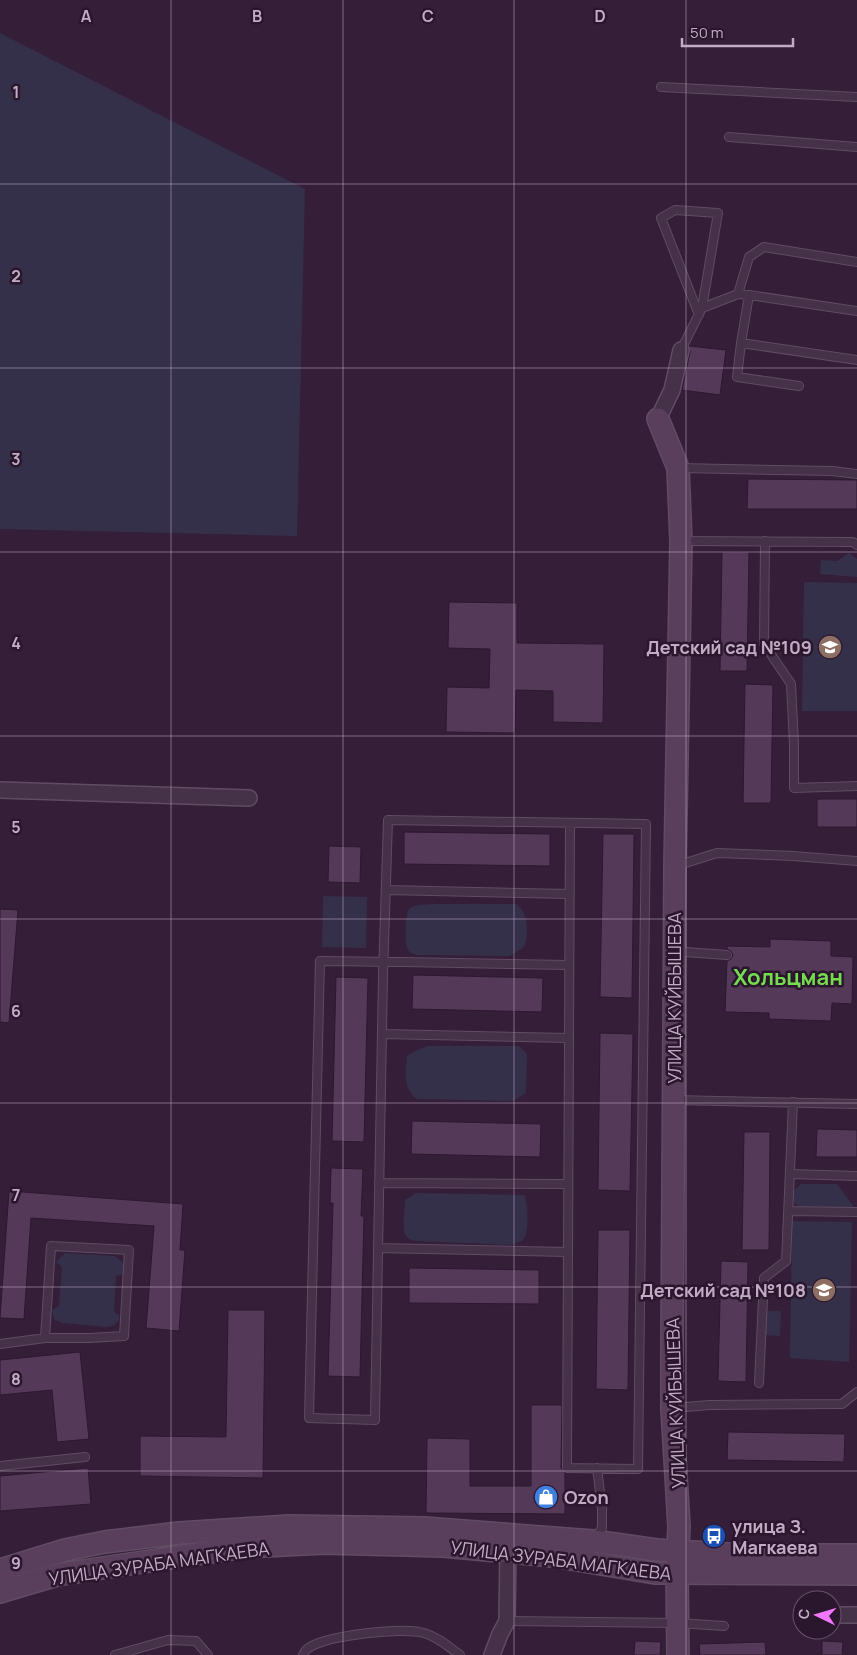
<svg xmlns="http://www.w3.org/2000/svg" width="857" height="1655" font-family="Manrope,sans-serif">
<rect width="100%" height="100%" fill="#341e38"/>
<!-- green -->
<path fill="#34304a" d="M 0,33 L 305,189 L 297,536 L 0,529 Z
M 849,553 L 857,559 L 857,577 L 820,574 L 821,560 L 837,561 Z
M 804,582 L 857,583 L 857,711 L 802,711 Z
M 323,896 L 367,897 L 366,948 L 322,947 Z
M 433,904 L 516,904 C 529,913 528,931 525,945 L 521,949 L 510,956 L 416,955 C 412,954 409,952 407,948 C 405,942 405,913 409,909 C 414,904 426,905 433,904 Z
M 428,1046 L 519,1046 L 527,1054 L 526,1093 L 513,1101 L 417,1099 C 402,1088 406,1072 407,1056 L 417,1050 Z
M 801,1184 L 837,1184 L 854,1207 L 798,1206 L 793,1202 L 794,1190 Z
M 416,1193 L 524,1195 C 528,1201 529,1230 525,1236 C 523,1242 517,1243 511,1245 L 416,1241 C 412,1240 407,1239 405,1234 C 402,1227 405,1208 405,1200 Z
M 792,1221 L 852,1222 L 849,1362 L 790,1358 Z
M 65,1253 L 114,1256 C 122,1260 125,1264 123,1274 L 116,1276 L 114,1312 L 119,1315 L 119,1320 L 115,1325 L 107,1327 L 62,1323 L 54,1319 L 52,1310 L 59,1306 L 62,1267 L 56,1262 Z
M 765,1311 L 781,1311 L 780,1336 L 765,1335 Z"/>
<!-- building -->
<path fill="#553959" stroke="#2c192f" d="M 689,346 L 726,350 L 720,395 L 682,390 L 690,352 Z
M 748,479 L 857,480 L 857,509 L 747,509 Z
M 722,552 L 749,552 L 747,671 L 720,671 Z
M 449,602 L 517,603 L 517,643 L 604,644 L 603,723 L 553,722 L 553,691 L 516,690 L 515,733 L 446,732 L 447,687 L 489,688 L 490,649 L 448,648 Z
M 745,684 L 773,685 L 771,803 L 743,803 Z
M 817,799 L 857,799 L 857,827 L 817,827 Z
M 404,832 L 550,834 L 550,866 L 404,864 Z
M 603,834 L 634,834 L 632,998 L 600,997 Z
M 329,846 L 361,847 L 360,883 L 328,882 Z
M 0,909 L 18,910 L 9,1023 L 0,1022 Z
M 770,939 L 831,941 L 831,956 L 853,957 L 852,1004 L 832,1003 L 831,1021 L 769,1019 L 769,1013 L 725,1012 L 727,961 L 731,959 L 733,955 L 731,951 L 727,949 L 727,946 L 770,947 Z
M 413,975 L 543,978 L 542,1012 L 412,1009 Z
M 336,977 L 368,978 L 364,1142 L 332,1141 Z
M 600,1033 L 633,1034 L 630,1191 L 598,1190 Z
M 412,1121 L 541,1124 L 540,1157 L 411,1154 Z
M 817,1129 L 857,1130 L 857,1157 L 816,1157 Z
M 744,1132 L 770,1132 L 769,1250 L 742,1250 Z
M 331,1168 L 363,1169 L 361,1216 L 364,1216 L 360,1377 L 328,1376 L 333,1203 L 330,1203 Z
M 9,1191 L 183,1204 L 180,1250 L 185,1250 L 179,1331 L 146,1328 L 154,1226 L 31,1218 L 24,1319 L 0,1318 Z
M 598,1230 L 630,1230 L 628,1390 L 596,1389 Z
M 721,1261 L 748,1262 L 746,1382 L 718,1381 Z
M 409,1268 L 539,1270 L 539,1304 L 409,1303 Z
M 228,1310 L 265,1310 L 263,1478 L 140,1476 L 140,1436 L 226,1437 Z
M 80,1352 L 89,1439 L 57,1442 L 52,1390 L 0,1395 L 0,1360 Z
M 531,1405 L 562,1405 L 561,1468 L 565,1473 L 565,1514 L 426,1513 L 427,1438 L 470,1439 L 470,1486 L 531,1486 Z
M 728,1432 L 845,1434 L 844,1462 L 727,1460 Z
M 88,1468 L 91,1504 L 0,1511 L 0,1476 Z
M 635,1641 L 661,1642 L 660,1655 L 634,1655 Z
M 822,1641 L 843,1642 L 842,1655 L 822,1655 Z
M 765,1642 L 766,1655 L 700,1655 L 699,1644 Z"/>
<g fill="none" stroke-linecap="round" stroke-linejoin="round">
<!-- lane casing -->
<g stroke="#614c64" stroke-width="10">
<path id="lane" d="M 661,87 L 857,97
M 729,137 L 857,147
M 738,294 L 749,257 L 764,247 L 857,262
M 749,295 L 857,311
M 699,315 L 661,218 L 675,210 L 718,213 L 702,308
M 741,343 L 737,377 L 799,386
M 681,350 L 702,308 L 738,294 L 749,295 L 741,343 L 857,360
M 679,468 L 832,471 L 857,474
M 682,541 L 853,542 L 857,545
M 765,541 L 764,644 L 791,684 L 794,744 L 794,788 L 857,786
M 676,866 L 717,853 L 793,856 L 857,861
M 386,890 L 570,894
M 685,952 L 727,955
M 569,965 L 403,962 C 375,962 348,961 320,961 L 309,1418 L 375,1420 L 383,975 C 385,923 386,872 388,820 L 646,824 L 638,1469 L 567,1468 L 570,823
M 382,1034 L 569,1038
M 674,1100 L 857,1104
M 790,1174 L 857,1176
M 379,1183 L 568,1184
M 789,1211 L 857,1212
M 51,1246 L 129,1250 L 124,1336 L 89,1338 L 45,1338 Z
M 378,1248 L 568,1252
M 0,1344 L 45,1338
M 759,1383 L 764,1278 L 786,1261 L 793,1102
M 674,1408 L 709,1405 L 842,1404 L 857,1392
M 0,1466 L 85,1457
M 594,1540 L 602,1528 L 602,1508 L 597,1468
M 507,1621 L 678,1623 L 724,1626
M 115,1655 L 168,1640 L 196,1641 L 208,1655
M 303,1655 C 304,1653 306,1650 307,1649 C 325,1635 403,1627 424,1633 C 438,1637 449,1647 460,1655"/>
</g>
<!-- street casing -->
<g stroke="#614c64" stroke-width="18">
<path id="street" d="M 658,419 L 672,390 L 681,350
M 0,790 L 249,798
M 840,1615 L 857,1615
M 492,1655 L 500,1634 L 507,1621 L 508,1552"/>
</g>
<!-- secondary casing -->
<g stroke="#614c64" stroke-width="24">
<path id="secondary" d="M 658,419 L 678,468 L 681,541 L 675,866 L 672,1349 L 672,1409 L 679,1526 L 677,1573 L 678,1655
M 0,1570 L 65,1550 L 105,1542 L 179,1533 L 289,1526 L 424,1528 L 593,1541 L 657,1550 L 745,1555 L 857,1555
M 0,1592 L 57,1575 L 109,1567 L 246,1547 L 325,1543 L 443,1546 L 553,1556 L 655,1573 L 857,1574"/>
</g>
<!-- lane -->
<use href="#lane" stroke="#453148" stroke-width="8"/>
<!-- street -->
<use href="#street" stroke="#453148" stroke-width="15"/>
<!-- secondary -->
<use href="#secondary" stroke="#593f5c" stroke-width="21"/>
</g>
<!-- grid -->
<path fill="none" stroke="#c3abc6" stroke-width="1" stroke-opacity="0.55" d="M 171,0 L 171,1655M 343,0 L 343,1655M 514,0 L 514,1655M 686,0 L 686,1655M 0,184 L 857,184M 0,368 L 857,368M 0,552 L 857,552M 0,736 L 857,736M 0,919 L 857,919M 0,1103 L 857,1103M 0,1287 L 857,1287M 0,1471 L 857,1471"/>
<!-- icons -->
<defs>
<g id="school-disc" transform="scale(1.25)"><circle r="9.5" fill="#8d6e63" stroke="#2a172d"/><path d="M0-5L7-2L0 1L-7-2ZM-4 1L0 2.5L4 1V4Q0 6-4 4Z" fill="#fff"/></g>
<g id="shop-disc" transform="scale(1.25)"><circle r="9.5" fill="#3f7fe0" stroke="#2a172d"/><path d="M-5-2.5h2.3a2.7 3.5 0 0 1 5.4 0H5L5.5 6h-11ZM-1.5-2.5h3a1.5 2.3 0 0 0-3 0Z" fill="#fff"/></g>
<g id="bus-disc" transform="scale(1.25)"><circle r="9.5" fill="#1a4fb4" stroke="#2a172d"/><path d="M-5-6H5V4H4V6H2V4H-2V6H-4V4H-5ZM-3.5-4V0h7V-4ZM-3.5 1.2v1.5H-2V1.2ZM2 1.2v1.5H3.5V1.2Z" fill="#fff"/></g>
</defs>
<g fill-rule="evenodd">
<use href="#school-disc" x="830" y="647"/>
<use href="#school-disc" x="824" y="1290"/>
<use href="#shop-disc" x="546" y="1497"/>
<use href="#bus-disc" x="714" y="1536"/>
</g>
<g text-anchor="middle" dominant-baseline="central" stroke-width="5" stroke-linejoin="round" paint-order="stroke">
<!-- poi labels -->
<g font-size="18" font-weight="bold" fill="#c3abc6" stroke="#2a172d" text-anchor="end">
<text x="812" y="647">Детский сад №109</text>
<text x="806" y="1290">Детский сад №108</text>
<text x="564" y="1497" text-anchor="start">Ozon</text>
<text x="732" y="1526" text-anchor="start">улица З.<tspan x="732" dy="21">Магкаева</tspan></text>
</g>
<!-- street labels -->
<g font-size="18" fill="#c3abc6" stroke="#2a172d">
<text transform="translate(674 998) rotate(-90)">УЛИЦА КУЙБЫШЕВА</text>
<text transform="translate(675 1403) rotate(-92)">УЛИЦА КУЙБЫШЕВА</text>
<text transform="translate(561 1560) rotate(7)">УЛИЦА ЗУРАБА МАГКАЕВА</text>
<text transform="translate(159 1563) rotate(-8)">УЛИЦА ЗУРАБА МАГКАЕВА</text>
</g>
<!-- district labels -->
<g font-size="22" font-weight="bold" fill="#76dc4f" stroke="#2a172d">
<text x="788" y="977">Хольцман</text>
</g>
</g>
<g font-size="16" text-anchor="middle" font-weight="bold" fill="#c3abc6" stroke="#2a172d" stroke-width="5" stroke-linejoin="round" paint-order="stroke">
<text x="86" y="22">A</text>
<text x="257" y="22">B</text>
<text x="428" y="22">C</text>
<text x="600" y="22">D</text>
<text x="16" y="98">1</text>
<text x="16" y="282">2</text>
<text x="16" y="465">3</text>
<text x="16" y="649">4</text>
<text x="16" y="833">5</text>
<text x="16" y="1017">6</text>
<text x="16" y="1201">7</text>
<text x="16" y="1385">8</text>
<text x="16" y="1569">9</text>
</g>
<!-- north arrow -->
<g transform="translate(817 1615) rotate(275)"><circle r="24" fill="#2a172d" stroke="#67526a"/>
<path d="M0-4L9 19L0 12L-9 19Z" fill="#f277ff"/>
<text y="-8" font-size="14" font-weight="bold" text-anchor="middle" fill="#c3abc6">С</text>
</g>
<!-- scale -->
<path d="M682 38v8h111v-8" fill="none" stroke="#c3abc6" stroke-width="2.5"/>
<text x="690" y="38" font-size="15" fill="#c3abc6" stroke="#2a172d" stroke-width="4" paint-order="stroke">50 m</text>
</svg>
